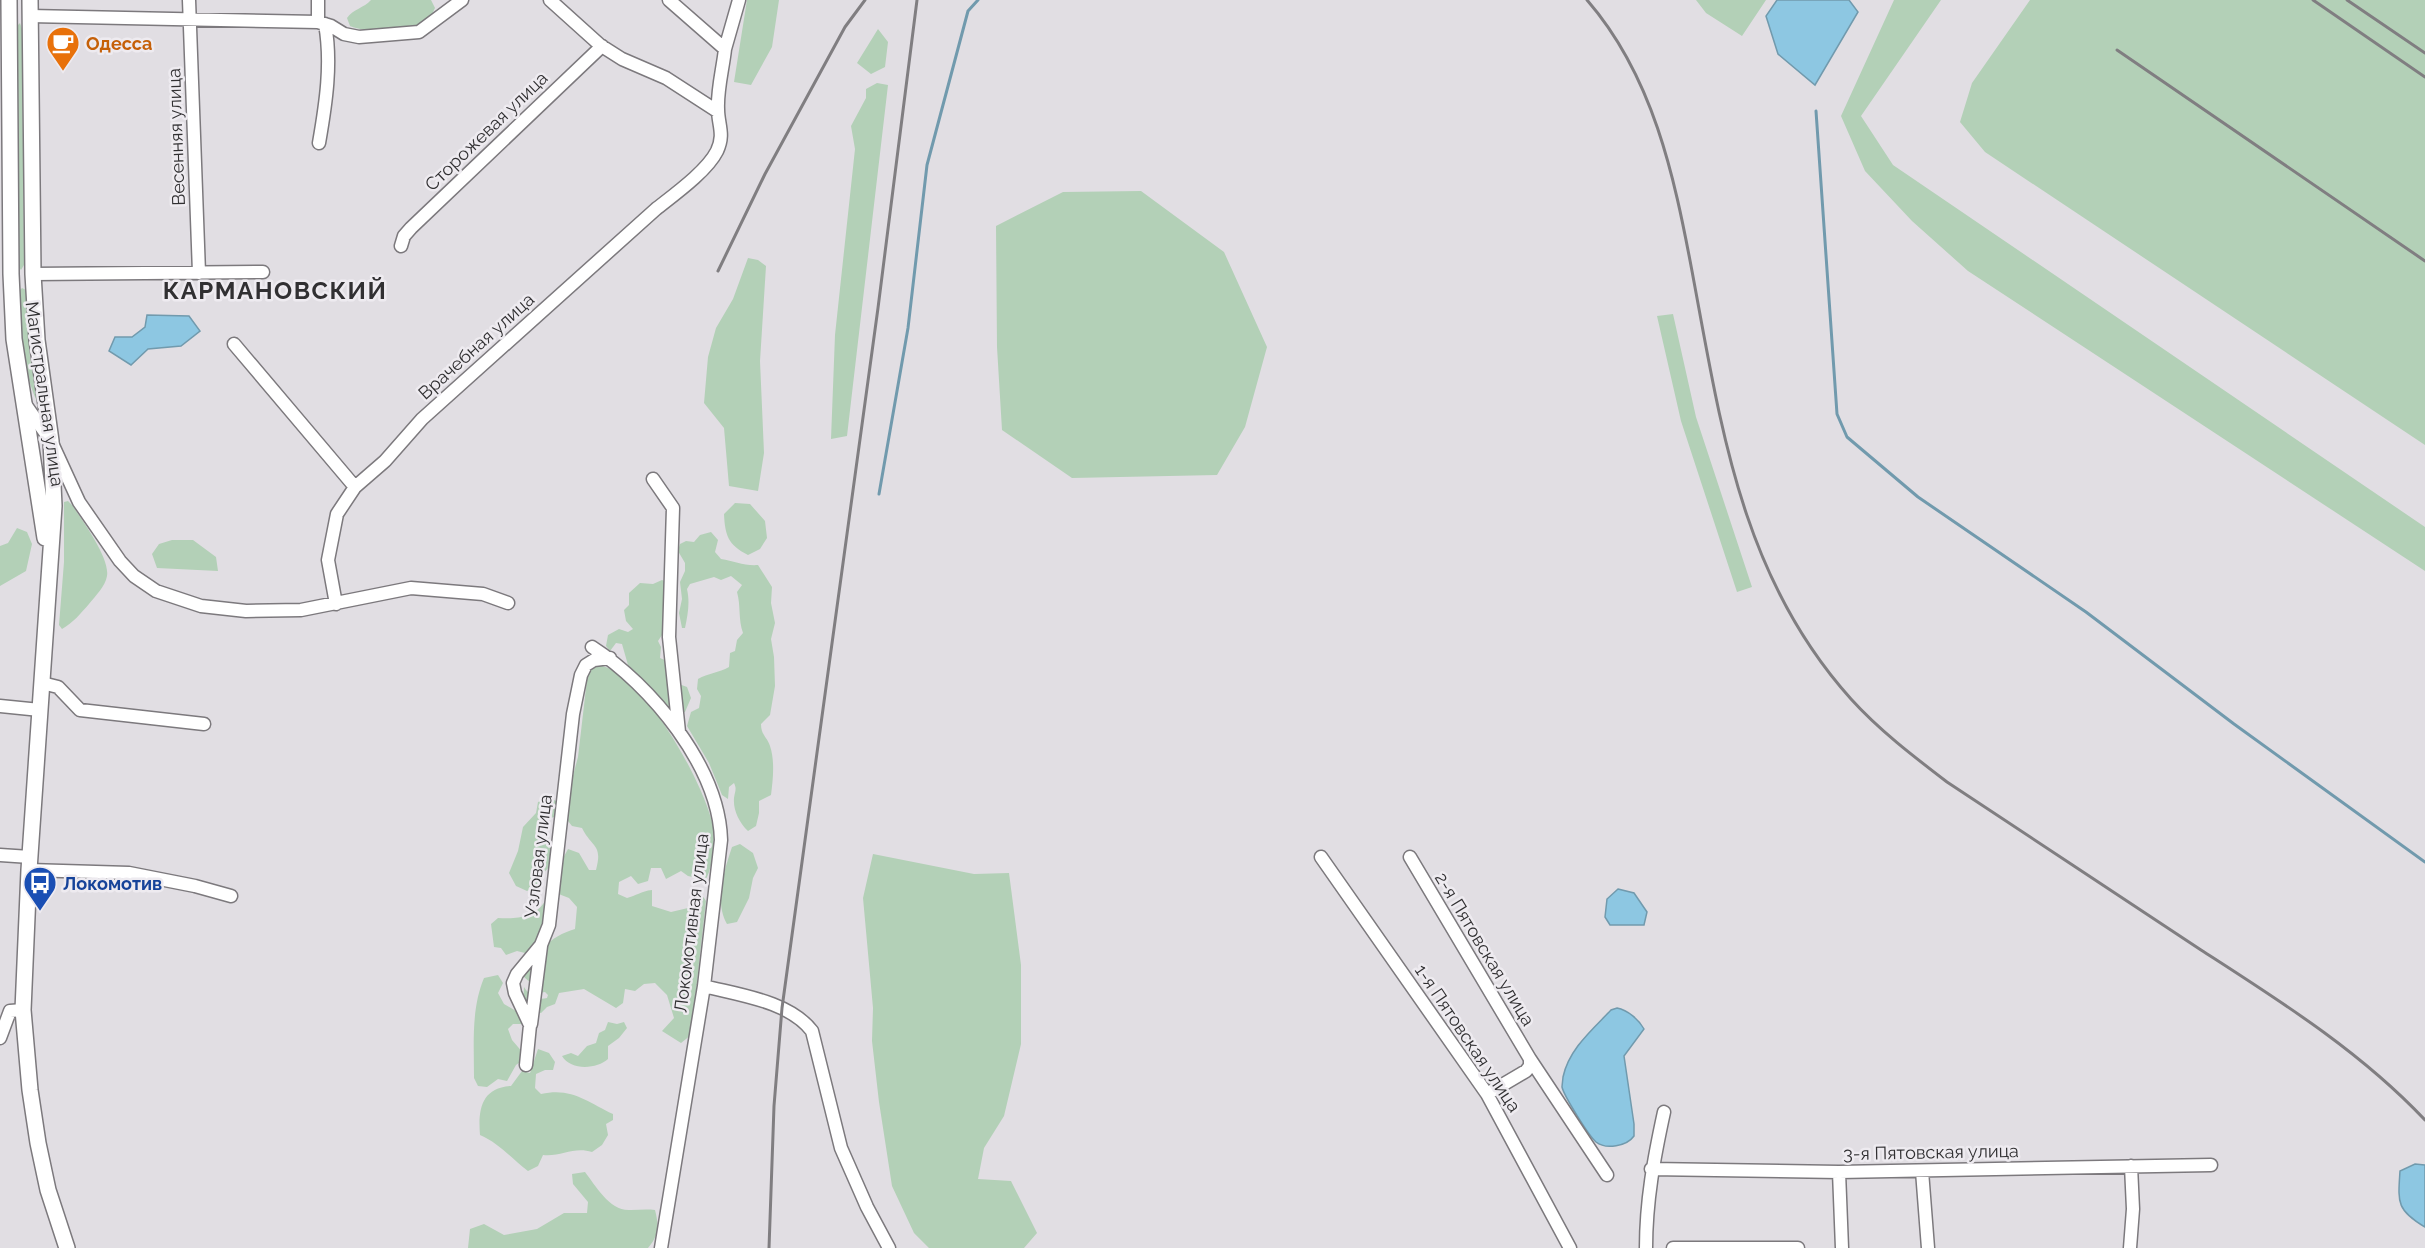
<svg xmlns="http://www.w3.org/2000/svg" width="2425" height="1248" font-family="Raleway,sans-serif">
<rect width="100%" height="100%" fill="#e1dee3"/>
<!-- green -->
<path fill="#b3d0b7" d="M 371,0 L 431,0 L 435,8 C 433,12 431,18 428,21 C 415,35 367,33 350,26 L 347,18 C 353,9 364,8 371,0 Z
M 747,0 L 779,0 L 772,47 L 751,85 L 734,82 Z
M 1696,0 L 1766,0 L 1742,36 L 1706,13 Z
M 1894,0 L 1941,0 L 1861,116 L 1893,165 L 2425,527 L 2425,571 L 1968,271 L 1912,221 L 1865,171 L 1841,116 Z
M 2030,0 L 2425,0 L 2425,445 L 1985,152 L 1960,122 L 1972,83 Z
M 20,23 L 22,29 L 24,265 L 21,270 L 17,265 L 16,27 Z
M 878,29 L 888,42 L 885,67 L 871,74 L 857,63 Z
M 877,83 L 888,85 L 847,436 L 831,439 L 835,335 L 855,149 L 851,126 L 866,98 L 866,89 Z
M 1141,191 L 1224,252 L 1267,347 L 1245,427 L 1217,475 L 1072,478 L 1002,430 L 997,347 L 996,226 L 1063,192 Z
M 748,258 L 758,260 L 766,266 L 760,361 L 764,453 L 758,491 L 729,486 L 724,428 L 704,403 L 708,357 L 716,328 L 733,299 Z
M 22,288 L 26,290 L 30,358 L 40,407 C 21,373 22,328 20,290 Z
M 1673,314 L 1696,417 L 1752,587 L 1737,592 L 1681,421 L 1657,316 Z
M 68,501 L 73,506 C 83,522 110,558 107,576 C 105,587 96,595 89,604 C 81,613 73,623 62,629 L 59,625 L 64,562 L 64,502 Z
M 735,503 L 750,504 L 765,521 L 767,538 L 760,549 L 748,555 C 728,545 725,535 724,514 Z
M 17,528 L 27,532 L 32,544 L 26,571 L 0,586 L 0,546 L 8,543 Z
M 711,532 L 718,540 L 715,552 L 721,559 C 734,561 744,566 758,565 L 772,587 L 771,603 L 775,623 L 771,639 L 774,657 L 775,686 L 770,715 L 761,724 C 761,735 767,737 770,746 C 775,761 773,779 771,795 L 759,801 L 759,813 L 756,826 L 748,831 C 739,822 733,810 734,798 C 735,791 737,789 734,783 L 729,787 L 728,799 L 722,795 L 709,763 L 687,726 L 691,712 L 699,708 L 701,696 L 697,689 L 698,679 C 708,673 719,673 729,667 L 730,653 L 735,651 L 737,640 L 743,633 C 738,619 741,606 737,592 L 742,585 L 731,576 L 721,580 L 714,577 L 690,584 L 687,589 C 690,602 688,614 685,628 L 682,628 L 679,613 L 682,599 L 680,582 L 685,571 L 685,563 L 678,551 L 680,544 L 686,541 L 694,542 L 700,535 Z
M 172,540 L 193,540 L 216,557 L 218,571 L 157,568 L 152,554 L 159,544 Z
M 662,580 L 669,583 L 668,626 L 658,641 L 661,647 L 660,658 L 671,663 L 676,683 L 687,687 L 691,698 L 685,712 L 677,715 L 628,665 L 622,644 L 616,643 L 610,651 L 606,646 L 608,635 L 619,629 L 628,632 L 633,629 L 626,621 L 624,610 L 629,605 L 629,593 L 640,583 L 653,584 Z
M 594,665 C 640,664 705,785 713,826 C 715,839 713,870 705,880 L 688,876 L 681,871 L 666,879 L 661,868 L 651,868 L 648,881 L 638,884 L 631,876 L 619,882 L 618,894 L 627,898 C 636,896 641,891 652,890 L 652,906 L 671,912 L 688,908 L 695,896 L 702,895 L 706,901 L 691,1035 L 681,1043 L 662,1031 L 674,1018 L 667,995 L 655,983 L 644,984 L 635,991 L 625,989 L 623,1003 L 616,1008 L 584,989 L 559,993 L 555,1004 L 547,1007 L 541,1013 L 532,1012 L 525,1024 L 513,1024 L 508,1029 L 512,1040 L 524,1054 L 523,1060 L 516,1065 L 507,1081 L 498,1079 L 487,1087 L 478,1086 L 474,1078 C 474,1044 471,1009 484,978 L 498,975 L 503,983 L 498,993 L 504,1004 L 516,1011 L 523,1009 L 524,987 C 529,995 537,1001 547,998 L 548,995 L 545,992 L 539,993 L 532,984 L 524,977 C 534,954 550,936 575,929 L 577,907 L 569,898 L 556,893 L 561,862 L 568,849 L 579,853 L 589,870 L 596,870 C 603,844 592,848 582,828 L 572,826 L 568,821 L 571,783 L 578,757 L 588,671 Z
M 550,798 L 556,801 L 560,799 L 560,812 L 554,817 L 548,819 C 545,830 546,836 553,844 L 550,866 L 538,879 L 537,886 L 527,891 L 516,886 L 509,873 L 518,851 L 523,827 L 536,813 L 538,802 Z
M 740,844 L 753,853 L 758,868 L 753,878 L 749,898 L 737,922 L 727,924 C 714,901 724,871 732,847 Z
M 873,854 L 974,874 L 1009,873 L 1021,965 L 1021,1044 L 1004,1116 L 984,1148 L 978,1179 L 1011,1181 L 1037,1233 L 1024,1248 L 929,1248 L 914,1233 L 892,1186 L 879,1102 L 872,1041 L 873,1008 L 863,898 Z
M 545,901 L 548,903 L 543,927 L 529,954 L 517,951 L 506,955 L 501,948 L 494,947 L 491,924 L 498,918 C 515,919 535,918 545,901 Z
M 608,1022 L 617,1024 L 624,1022 L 627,1028 L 619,1038 L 608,1046 L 608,1059 C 597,1069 571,1071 562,1056 L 571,1053 L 578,1056 L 587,1046 L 596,1043 L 599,1033 L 605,1030 Z
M 538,1049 L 549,1053 L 555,1062 L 553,1070 L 545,1070 L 536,1074 L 535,1088 L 541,1094 C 572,1087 587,1102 613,1114 L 613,1120 L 606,1124 L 608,1135 L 602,1145 L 592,1152 C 574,1146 561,1157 543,1155 L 538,1166 L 528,1171 C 512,1159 499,1143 480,1135 C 478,1110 481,1088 511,1086 L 522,1071 L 530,1073 Z
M 585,1172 C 596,1186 610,1212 631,1210 C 639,1210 646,1209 655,1210 C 659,1226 659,1235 648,1248 L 468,1248 L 470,1229 L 484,1224 L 504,1235 L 537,1229 L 564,1213 L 587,1213 L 588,1202 L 573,1184 L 572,1174 Z"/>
<!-- water -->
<path fill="#8dc7e2" stroke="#719aad" stroke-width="1.5" d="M 1777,0 L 1849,0 L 1858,12 L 1815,85 L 1778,54 L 1766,16 Z
M 147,315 L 189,316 L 200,331 L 181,346 L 148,349 L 131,365 L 109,351 L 115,337 L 132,337 L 145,327 Z
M 1618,889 L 1634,893 L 1647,912 L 1644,925 L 1610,925 L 1605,917 L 1607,899 Z
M 1617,1008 C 1628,1010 1639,1020 1644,1029 L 1624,1056 L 1634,1124 L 1634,1136 C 1627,1146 1606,1150 1596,1142 C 1589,1136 1564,1096 1562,1087 C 1562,1086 1563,1078 1563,1077 C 1569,1049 1592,1030 1611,1010 Z
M 2415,1164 L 2425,1165 L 2425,1227 C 2396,1210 2398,1202 2400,1171 Z"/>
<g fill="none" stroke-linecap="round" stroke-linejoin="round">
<!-- stream -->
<path stroke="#719aad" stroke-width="3" d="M 1816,111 L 1837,414 L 1847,437 L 1918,497 L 2086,612 L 2234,724 L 2425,862
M 879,494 L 908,328 L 927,165 L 968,11 L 978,0"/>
<!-- minor casing -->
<g stroke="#7c797d" stroke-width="15">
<path id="minor" d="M 189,0 L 199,273
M 550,0 L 600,45 L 622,59 L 666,78 L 717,111
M 669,0 L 725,49 L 739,0
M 30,16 L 318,22 L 331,26 L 344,34 L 359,37 L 419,32 L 462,0
M 318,22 L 318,0
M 319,143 C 326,103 332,63 325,24
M 401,246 L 404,236 L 411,228 L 602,46
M 33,274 L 263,272
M 234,344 L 355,487
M 25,404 L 51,441 L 79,502 L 120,561 L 134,576 L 156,591 L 201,606 L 246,611 L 301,610 L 411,588 L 483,594 L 508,603
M 653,479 L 673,508 L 669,637 L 679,732
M 336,604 L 328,560 L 337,514 L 355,487 L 385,461 L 422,419 L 656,209 C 675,194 707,171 717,151 C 725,134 718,125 718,109 C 717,90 723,68 725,49
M 592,647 C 651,685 719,767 721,840 L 704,986 L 661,1248
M 42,683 L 58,687 L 80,710 L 204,724
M 0,706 L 40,710
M 0,855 L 30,857
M 1321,857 L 1487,1094 L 1570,1248
M 1410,857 L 1530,1059 L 1530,1066 L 1526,1071 L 1487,1094
M 29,870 L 129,873 L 195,886 L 231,896
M 704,986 C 739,995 789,1001 812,1031 L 841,1148 L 867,1207 L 889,1248
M 531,1024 L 541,946
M 0,1038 L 10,1011 L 23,1010
M 1530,1059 L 1607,1175
M 526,1065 L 530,1025 L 515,993 L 513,983 L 517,974 L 541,945 L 549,925 L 573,714 L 581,675 L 586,665 L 594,660 L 610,658
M 1651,1169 L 1839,1172 L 2211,1165
M 1922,1171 L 1928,1248
M 1839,1172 L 1842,1248
M 1646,1248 C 1646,1201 1654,1158 1664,1112
M 1673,1248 L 1798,1248
M 2130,1248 L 2133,1209 L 2131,1166"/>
</g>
<!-- major casing -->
<g stroke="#7c797d" stroke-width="18">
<path id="major" d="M 9,0 L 11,274 L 14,339 L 45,538
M 30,0 L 33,274 L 37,340 L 51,441 L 54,506 L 29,870 L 23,1010 L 30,1090 L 38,1143 L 48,1190 L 67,1248"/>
</g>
<!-- minor -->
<use href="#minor" stroke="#fff" stroke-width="12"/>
<!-- major -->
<use href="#major" stroke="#fff" stroke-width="15"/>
<!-- rail -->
<path stroke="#807e81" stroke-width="3" d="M 1587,0 C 1653,76 1674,175 1692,271 C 1721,426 1741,577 1851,699 C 1879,730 1913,756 1947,782 C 2032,838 2116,894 2201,950 C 2280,1001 2360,1051 2425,1120
M 2313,0 L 2425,77
M 2347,0 L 2425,53
M 2117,50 L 2425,261
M 718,271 L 765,174 L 845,27 L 865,0
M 769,1248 L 774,1106 L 782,1008 L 878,308 L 917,0"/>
</g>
<!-- icons -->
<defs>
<g id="cafe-pin" transform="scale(1.725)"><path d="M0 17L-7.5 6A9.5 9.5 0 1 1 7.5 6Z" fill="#e8710a" stroke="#eeebf0"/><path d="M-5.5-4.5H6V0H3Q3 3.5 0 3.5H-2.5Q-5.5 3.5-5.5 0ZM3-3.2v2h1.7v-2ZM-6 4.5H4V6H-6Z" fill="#fff"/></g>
<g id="bus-pin" transform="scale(1.725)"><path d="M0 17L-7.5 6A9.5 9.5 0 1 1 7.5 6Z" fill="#1a4fb4" stroke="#eeebf0"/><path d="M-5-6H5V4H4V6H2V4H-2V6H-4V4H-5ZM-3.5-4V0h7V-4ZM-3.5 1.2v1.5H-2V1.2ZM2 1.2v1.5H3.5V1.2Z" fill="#fff"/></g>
</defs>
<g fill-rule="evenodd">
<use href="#cafe-pin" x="63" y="43"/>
<use href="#bus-pin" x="40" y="883"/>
</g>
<g text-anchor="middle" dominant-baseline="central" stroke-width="5" stroke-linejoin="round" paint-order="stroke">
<!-- food labels -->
<g font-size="18" font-weight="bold" fill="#c56008" stroke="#eeebf0" text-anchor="start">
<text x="86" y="43">Одесса</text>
</g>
<!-- street labels -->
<g font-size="18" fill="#313032" stroke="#eeebf0">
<text transform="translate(486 131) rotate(-44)">Сторожевая улица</text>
<text transform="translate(176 137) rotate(-92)">Весенняя улица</text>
<text transform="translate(476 346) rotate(-42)">Врачебная улица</text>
<text transform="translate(45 394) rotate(82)">Магистральная улица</text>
<text transform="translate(538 856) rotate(-83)">Узловая улица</text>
<text transform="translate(691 923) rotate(-83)">Локомотивная улица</text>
<text transform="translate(1485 949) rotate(59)">2-я Пятовская улица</text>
<text transform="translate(1468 1038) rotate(56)">1-я Пятовская улица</text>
<text transform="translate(1931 1152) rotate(-1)">3-я Пятовская улица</text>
</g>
<!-- transit labels -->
<g font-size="18" font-weight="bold" fill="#164399" stroke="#eeebf0" text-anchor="start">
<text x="63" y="883">Локомотив</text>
</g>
<!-- district labels -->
<g font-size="24" font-weight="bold" letter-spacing="1.5" fill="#313032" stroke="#eeebf0">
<text x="275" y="290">КАРМАНОВСКИЙ</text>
</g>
</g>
</svg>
